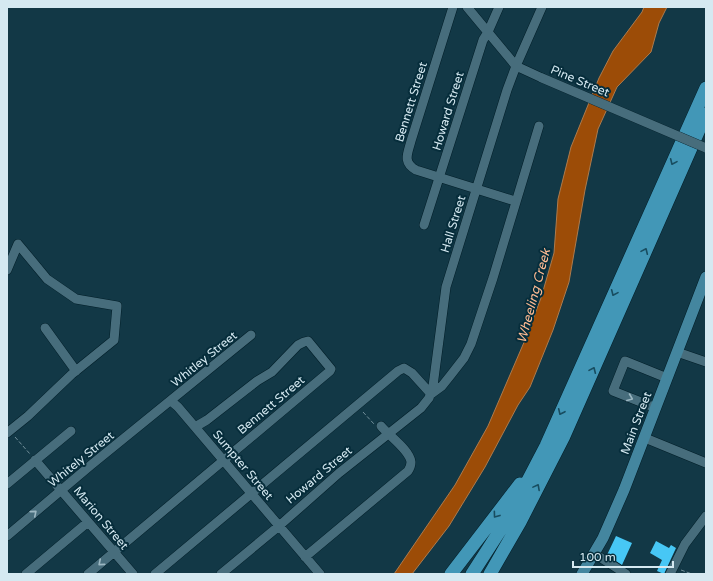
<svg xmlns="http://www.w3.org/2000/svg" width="713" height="581" font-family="'Varela Round',sans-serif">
<rect width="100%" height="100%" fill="#123846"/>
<!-- water -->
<path fill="#9c4c07" stroke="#ad7b4d" d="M 644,7 L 667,7 L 659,23 L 651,52 L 617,87 L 598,129 L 585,190 L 569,282 L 553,330 L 530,387 L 518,405 L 485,467 L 449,526 L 412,574 L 394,574 L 455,485 L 488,426 L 525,340 L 541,298 L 554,253 L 558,199 L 571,147 L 599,78 L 613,51 L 642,12 Z"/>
<!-- building -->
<path fill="#47c7f5" d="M 616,536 L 632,543 L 622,565 L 607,555 Z
M 656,541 L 669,548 L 671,545 L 676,548 L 664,574 L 657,571 L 662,560 L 650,553 Z"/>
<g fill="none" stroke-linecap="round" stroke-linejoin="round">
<!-- minor casing -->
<g stroke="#021e28" stroke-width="10">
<path id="minor" d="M 453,7 L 411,141 C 408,153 402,162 416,170 L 515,201
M 467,7 L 516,66 L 542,78
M 424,225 L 483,40 L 488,32 L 499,7
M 7,270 L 18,244 L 47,279 L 76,299 L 117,306 L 114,340 L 72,374 L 28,416 L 7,433
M 45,328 L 76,371
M 677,352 L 706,362
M 431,394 L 442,386 L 450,376 L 464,358 L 471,344 L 493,278 L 539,126
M 171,401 L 178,407 L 320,574
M 656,408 L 613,391 L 625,361 L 667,378
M 645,438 L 706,463
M 35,460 L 133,574
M 7,484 L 71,431
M 7,536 L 91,465 L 251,335
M 595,554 L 626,574
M 305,557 L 408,471 C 410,468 411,465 411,462 C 410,450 388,435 381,426
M 26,574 L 88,522
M 88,574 L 330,371 L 331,369 L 308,341 L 304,342 L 298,345 L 272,372 L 257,381 L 207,420 L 195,427
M 155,574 L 398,371 L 404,368 L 412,373 L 431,394
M 221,574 L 279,526 L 339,473 L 421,408 L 429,398 L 433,386 L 446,287 L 507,90 L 516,66 L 542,7
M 670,574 L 685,544 L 706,516"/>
</g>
<!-- major casing -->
<g stroke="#021e28" stroke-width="12">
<path id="major" d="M 582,574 L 603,538 L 624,490 L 706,277"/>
</g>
<!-- highway casing -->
<g stroke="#021e28" stroke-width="14">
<path id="highway" d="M 451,574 L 520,484
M 472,574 L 510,515 L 546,446 L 706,88
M 490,574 L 520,522 L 564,436 L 706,114"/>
</g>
<!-- path -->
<path stroke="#718e99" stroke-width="1" stroke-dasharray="4 2" stroke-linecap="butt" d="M 363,412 L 374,424
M 15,437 L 30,454
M 681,570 L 692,574"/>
<!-- minor -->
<use href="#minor" stroke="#476d7c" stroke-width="9"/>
<!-- major -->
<use href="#major" stroke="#44869f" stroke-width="11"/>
<!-- highway -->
<use href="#highway" stroke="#4297b7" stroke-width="13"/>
<!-- minor-bridge casing -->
<g stroke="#021e28" stroke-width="10" stroke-linecap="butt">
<path id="minor-bridge" d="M 542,78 L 706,148"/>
</g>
<!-- minor-bridge -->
<use href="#minor-bridge" stroke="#476d7c" stroke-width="9"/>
</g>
<!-- one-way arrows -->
<defs><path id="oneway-chevron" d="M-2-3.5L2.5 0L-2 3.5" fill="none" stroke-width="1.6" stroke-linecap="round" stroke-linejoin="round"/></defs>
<g stroke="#184d60">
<use href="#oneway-chevron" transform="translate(673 162) rotate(114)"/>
<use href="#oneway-chevron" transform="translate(645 251) rotate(-66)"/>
<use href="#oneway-chevron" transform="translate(614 293) rotate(114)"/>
<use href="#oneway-chevron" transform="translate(593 370) rotate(-66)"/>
<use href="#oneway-chevron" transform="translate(561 412) rotate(115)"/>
<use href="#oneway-chevron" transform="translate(537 487) rotate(-62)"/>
<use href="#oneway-chevron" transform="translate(496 515) rotate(126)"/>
</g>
<g stroke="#9cb7c2">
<use href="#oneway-chevron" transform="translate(630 398) rotate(22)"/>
<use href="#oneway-chevron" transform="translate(34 513) rotate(-40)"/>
<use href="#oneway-chevron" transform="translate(101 563) rotate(140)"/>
</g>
<g text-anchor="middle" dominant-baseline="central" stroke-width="4" stroke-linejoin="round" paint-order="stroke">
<!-- street labels -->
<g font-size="12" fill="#d5e9f1" stroke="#062d3b">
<text transform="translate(580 81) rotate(23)">Pine Street</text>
<text transform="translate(411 102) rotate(-73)">Bennett Street</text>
<text transform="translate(448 111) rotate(-73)">Howard Street</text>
<text transform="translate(453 224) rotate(-73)">Hall Street</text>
<text transform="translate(204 359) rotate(-39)">Whitley Street</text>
<text transform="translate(271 405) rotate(-40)">Bennett Street</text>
<text transform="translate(636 423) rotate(-69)">Main Street</text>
<text transform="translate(81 459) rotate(-39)">Whitely Street</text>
<text transform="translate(243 465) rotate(50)">Sumpter Street</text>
<text transform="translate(319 475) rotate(-40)">Howard Street</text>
<text transform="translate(101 518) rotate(50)">Marion Street</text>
</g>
<!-- water labels -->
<g font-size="13" font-style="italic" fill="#febb93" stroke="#062d3b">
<text transform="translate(534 296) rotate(-75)">Wheeling Creek</text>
</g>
</g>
<!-- border -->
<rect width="713" height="581" fill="none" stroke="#d5e9f1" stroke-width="16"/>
<!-- scale -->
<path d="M573 561v6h100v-6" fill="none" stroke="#d5e9f1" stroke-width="2"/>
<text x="579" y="561" font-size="12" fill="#d5e9f1" stroke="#062d3b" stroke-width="3" paint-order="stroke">100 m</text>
</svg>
